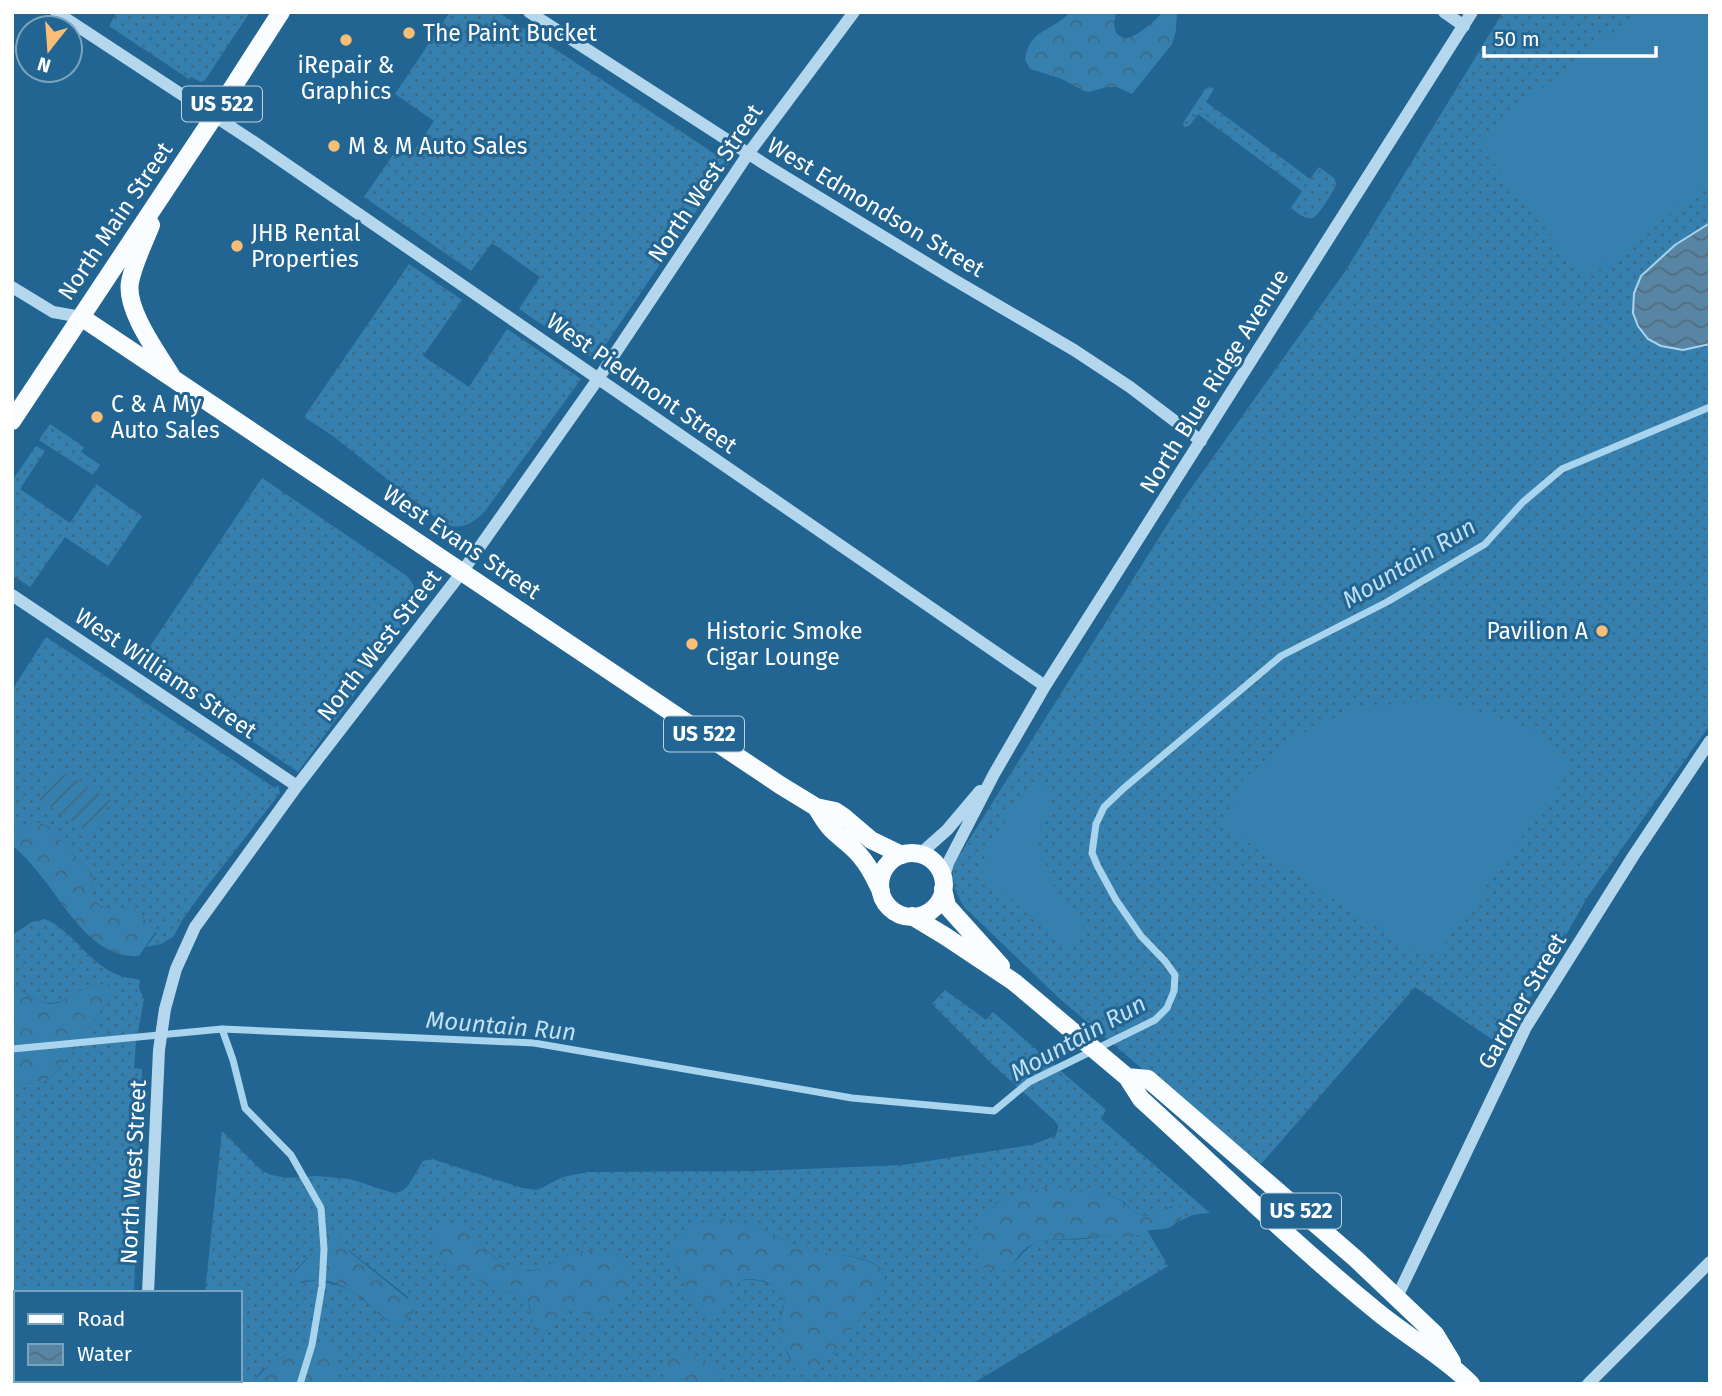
<svg xmlns="http://www.w3.org/2000/svg" width="1722" height="1396" font-family="'Fira Sans',sans-serif">
<defs>
<pattern id="grass-dots" width="8" height="8" patternUnits="userSpaceOnUse" patternTransform="scale(1.75)"><rect width="8" height="8" fill="#3680af"/><path d="M2 2h.1M6 6h.1" fill="none" stroke="#406982" stroke-width="1.8" stroke-linecap="round"/></pattern>
<pattern id="forest-crowns" width="20" height="18" patternUnits="userSpaceOnUse" patternTransform="scale(1.75)"><rect width="20" height="18" fill="#3680af"/><path d="M2 6a3 3 0 1 1 6 0M12 15a3 3 0 1 1 6 0" fill="none" stroke="#406982"/></pattern>
<pattern id="garden-furrows" width="10" height="10" patternUnits="userSpaceOnUse" patternTransform="scale(1.75)"><rect width="10" height="10" fill="#3680af"/><path d="M-1 1l2-2M0 10L10 0M9 11l2-2" fill="none" stroke="#406982"/></pattern>
<pattern id="water-waves" width="16" height="10" patternUnits="userSpaceOnUse" patternTransform="scale(1.75)"><rect width="16" height="10" fill="#5885a3"/><path d="M0 5q4-4 8 0t8 0" fill="none" stroke="#536e80"/></pattern>
</defs>
<rect width="100%" height="100%" fill="#226592"/>
<!-- grass -->
<path fill="url(#grass-dots)" fill-rule="evenodd" d="M 117,12 L 250,12 L 205,80 L 201,82 L 191,77 L 189,79 L 109,26 Z
M 450,12 L 498,12 L 729,163 L 595,360 L 519,309 L 540,277 L 492,243 L 471,271 L 364,197 L 399,146 L 412,154 L 434,121 L 395,94 Z
M 1503,12 L 1710,12 L 1710,725 L 1588,896 L 1503,1047 L 1415,987 L 1261,1164 L 1195,1114 L 1060,999 L 963,906 L 954,887 L 952,867 L 1182,501 L 1346,270 Z
M 1209,87 L 1214,89 L 1206,102 L 1310,179 L 1319,167 L 1334,178 C 1336,183 1337,184 1334,189 C 1332,194 1317,217 1313,218 C 1305,220 1296,212 1291,208 L 1302,191 L 1198,114 L 1189,126 L 1184,127 L 1183,123 L 1206,88 Z
M 409,264 L 462,300 L 423,356 L 469,387 L 507,329 L 581,379 L 485,511 C 473,524 459,532 441,522 L 333,436 L 304,417 Z
M 50,424 L 84,447 L 81,452 L 100,465 L 93,475 L 39,440 Z
M 36,446 L 45,451 L 20,489 L 70,523 L 96,484 L 142,516 L 108,566 L 65,537 L 30,587 L 12,575 L 12,481 Z
M 262,478 L 407,576 L 413,584 L 419,605 L 298,772 L 215,716 L 218,711 L 141,660 Z
M 46,637 L 275,788 L 278,785 L 280,793 L 204,890 L 183,919 L 173,937 L 161,944 L 146,947 L 156,934 L 155,930 C 148,927 146,923 143,917 L 100,906 L 96,902 L 93,892 L 92,874 L 48,826 L 33,823 L 18,827 L 12,825 L 12,690 Z
M 45,919 C 74,931 89,965 119,975 C 125,978 133,978 140,980 L 139,988 L 144,999 L 136,1042 L 134,1068 L 142,1069 L 134,1293 L 16,1293 L 16,1380 L 131,1380 L 131,1384 L 12,1384 L 12,1084 L 41,1083 L 51,1078 L 69,1056 L 111,996 L 94,984 C 54,1005 51,1014 12,983 L 12,935 L 32,922 Z
M 945,990 L 986,1020 L 993,1012 L 1106,1110 L 1101,1119 L 1210,1213 L 1192,1215 L 1178,1222 L 1182,1217 L 1172,1206 L 1153,1215 L 1140,1215 L 1132,1210 L 1124,1202 L 1114,1197 L 1058,1187 L 1033,1191 L 1004,1199 L 996,1203 L 980,1224 L 988,1269 C 1014,1279 1019,1246 1041,1241 C 1055,1239 1069,1240 1084,1239 C 1093,1238 1102,1236 1111,1236 C 1125,1236 1135,1237 1147,1230 L 1168,1266 L 972,1384 L 723,1384 C 720,1373 711,1365 702,1359 L 666,1380 L 667,1384 L 335,1384 L 335,1360 L 284,1356 L 260,1372 L 252,1384 L 212,1384 L 212,1380 L 240,1380 L 240,1293 L 205,1293 L 222,1131 L 262,1171 L 272,1175 L 286,1178 L 317,1176 L 350,1179 L 393,1193 L 402,1191 L 408,1186 L 423,1161 L 432,1159 L 522,1188 L 537,1190 L 563,1177 L 588,1172 L 756,1171 L 903,1165 L 1031,1145 L 1055,1136 L 1058,1130 L 1058,1125 L 1054,1120 L 991,1063 L 932,1004 ZM 720,1219 C 736,1221 752,1225 767,1232 C 782,1238 795,1246 811,1251 C 838,1258 859,1251 883,1270 C 880,1300 862,1311 846,1334 C 841,1340 838,1347 833,1354 L 791,1364 C 788,1351 780,1342 779,1328 C 778,1317 787,1307 783,1296 C 781,1288 774,1285 767,1283 C 735,1273 733,1285 721,1313 L 696,1310 L 678,1270 L 681,1236 L 699,1223 ZM 339,1233 L 346,1248 L 407,1296 L 414,1311 L 406,1321 L 400,1324 L 386,1320 L 354,1292 L 340,1286 L 318,1280 L 301,1283 L 294,1272 C 307,1256 323,1244 339,1233 ZM 470,1233 C 485,1249 505,1271 528,1271 C 540,1271 549,1264 559,1259 C 575,1251 600,1247 617,1255 C 622,1257 626,1262 629,1266 L 577,1311 L 569,1310 L 547,1331 L 531,1323 L 532,1316 L 527,1300 L 450,1269 L 444,1264 L 433,1246 Z"/>
<!-- forest -->
<path fill="url(#forest-crowns)" d="M 1070,12 L 1116,12 L 1114,24 L 1116,33 C 1119,35 1121,38 1126,38 C 1137,37 1156,20 1163,12 L 1177,12 L 1176,31 L 1172,44 L 1132,94 L 1117,87 L 1107,87 L 1089,92 L 1084,91 L 1062,79 L 1030,69 L 1025,60 C 1029,28 1053,32 1070,12 Z
M 33,823 L 40,823 L 48,826 L 92,874 L 93,892 L 96,902 L 100,906 C 111,910 124,908 135,912 C 144,915 146,926 156,931 L 139,956 C 95,959 69,912 45,881 C 35,868 25,856 12,845 L 12,825 L 18,827 Z
M 12,983 L 27,995 L 39,1001 L 49,1004 L 58,1003 L 94,984 L 115,985 L 111,996 L 69,1056 L 51,1078 L 41,1083 L 12,1084 Z
M 1047,1187 C 1065,1186 1103,1192 1118,1199 C 1126,1203 1132,1213 1141,1215 C 1157,1219 1168,1202 1183,1208 C 1183,1216 1180,1221 1172,1226 C 1166,1230 1158,1229 1151,1230 C 1144,1231 1138,1236 1131,1237 C 1123,1237 1116,1236 1109,1236 C 1096,1237 1083,1238 1070,1239 C 1059,1240 1043,1238 1033,1244 C 1010,1254 1014,1286 981,1265 C 978,1258 975,1251 974,1243 C 973,1229 987,1209 999,1202 C 1013,1193 1032,1191 1047,1187 Z
M 720,1219 C 740,1221 760,1228 778,1237 C 787,1241 794,1245 804,1248 C 831,1257 859,1252 883,1270 C 881,1292 871,1305 857,1321 C 846,1333 812,1396 792,1365 C 789,1360 792,1360 789,1355 C 786,1348 780,1344 778,1336 C 776,1326 783,1316 784,1305 C 786,1287 766,1280 751,1279 C 732,1277 729,1300 722,1312 C 720,1314 715,1317 714,1319 L 704,1316 L 696,1310 L 673,1259 L 675,1247 L 681,1236 L 689,1229 L 698,1223 Z
M 442,1226 C 449,1226 457,1226 463,1228 C 472,1232 476,1240 483,1247 C 493,1258 509,1268 524,1271 C 537,1273 547,1265 559,1259 C 575,1251 599,1246 616,1254 C 622,1257 628,1263 630,1269 C 633,1283 614,1314 600,1316 C 590,1317 578,1311 569,1310 C 558,1320 549,1337 533,1330 L 530,1306 L 527,1300 L 450,1269 L 444,1264 L 433,1246 L 436,1229 Z
M 332,1230 L 339,1233 L 346,1248 L 351,1253 L 414,1304 C 414,1313 409,1320 400,1324 C 378,1320 369,1300 350,1290 C 341,1285 329,1280 319,1280 C 309,1280 301,1283 291,1281 C 296,1267 304,1264 313,1252 C 320,1243 318,1236 332,1230 Z
M 321,1342 L 328,1343 L 333,1347 L 335,1360 L 335,1384 L 252,1384 C 269,1360 294,1351 321,1342 Z
M 687,1353 C 703,1358 718,1367 723,1384 L 667,1384 C 664,1375 663,1367 666,1358 L 673,1355 Z"/>
<!-- garden -->
<path fill="url(#garden-furrows)" d="M 59,768 L 111,801 L 90,833 L 38,799 Z"/>
<!-- pitch -->
<path fill="#3680af" d="M 1639,12 L 1710,12 L 1710,182 L 1586,280 L 1476,140 Z
M 1444,701 L 1502,719 L 1538,734 L 1572,768 L 1439,951 L 1416,953 L 1224,826 L 1244,778 L 1297,736 L 1358,706 Z
M 1032,785 C 1039,786 1047,786 1050,794 C 1054,805 1042,819 1040,830 C 1032,862 1065,905 1084,928 L 1068,949 L 983,875 L 982,862 L 1023,792 Z"/>
<!-- water -->
<path fill="url(#water-waves)" stroke="#a8d4ee" stroke-width="2" d="M 1710,223 L 1710,344 L 1683,350 L 1661,346 L 1648,339 L 1638,326 L 1633,313 L 1634,293 L 1641,276 L 1675,245 Z"/>
<g fill="none" stroke-linecap="round" stroke-linejoin="round">
<!-- stream -->
<path stroke="#a8d4ee" stroke-width="7" d="M 222,1029 L 233,1060 L 245,1108 L 291,1155 L 321,1208 L 324,1249 L 322,1286 L 312,1345 L 300,1384
M 12,1049 L 222,1029 L 534,1043 L 852,1098 L 994,1111 L 1029,1082 L 1155,1020 L 1167,1008 L 1174,991 L 1175,975 L 1165,961 L 1141,936 L 1116,900 L 1098,867 L 1092,853 L 1096,824 L 1104,807 L 1124,788 L 1281,656 L 1387,602 L 1485,544 L 1523,502 L 1562,469 L 1710,407"/>
<!-- minor -->
<path stroke="#b4d7ed" stroke-width="12" d="M 56,12 L 257,144 L 1045,686
M 529,12 L 766,165 L 951,278 L 1074,350 L 1130,387 L 1201,441
M 1444,12 L 1464,26
M 12,287 L 53,312 L 81,317
M 12,595 L 297,786
M 920,854 L 947,830 L 980,791
M 943,881 L 948,863 L 994,774 L 1045,686 L 1472,12
M 148,1293 L 159,1050 L 165,1009 L 176,969 L 195,927 L 297,786 L 462,572 L 598,379 L 748,154 L 854,12
M 1397,1297 L 1526,1027 L 1634,855 L 1710,741
M 146,1380 L 146,1384
M 1588,1384 L 1710,1262"/>
<!-- major -->
<path stroke="#fafdff" stroke-width="18" d="M 151,225 C 144,243 134,262 130,282 C 125,309 157,352 171,375
M 81,317 L 780,785 L 816,807 L 835,811 L 844,817 L 871,840 L 902,855
M 12,421 L 215,115 L 281,12
M 816,807 C 821,815 825,823 832,830 C 841,839 853,846 861,857 C 870,867 875,879 881,891
M880 885a32 32 0 1 1 64 0a32 32 0 1 1-64 0Z
M 943,889 L 947,906 L 1001,966
M 912,916 L 945,936 L 1014,982 L 1127,1077 L 1141,1099 C 1218,1169 1293,1243 1374,1309 C 1406,1336 1442,1355 1471,1384
M 1127,1077 L 1148,1079 L 1356,1259 L 1435,1334 L 1452,1362"/>
</g>
<!-- markers -->
<g fill="#f9be76" stroke="#226592" stroke-width="2.5">
<circle cx="409" cy="33" r="7"/>
<circle cx="346" cy="40" r="7"/>
<circle cx="334" cy="146" r="7"/>
<circle cx="237" cy="246" r="7"/>
<circle cx="97" cy="417" r="7"/>
<circle cx="1602" cy="631" r="7"/>
<circle cx="692" cy="644" r="7"/>
</g>
<g text-anchor="middle" dominant-baseline="central" stroke-width="6" stroke-linejoin="round" paint-order="stroke">
<!-- shield labels -->
<g fill="#226592" stroke="#bdd1de" stroke-width="2">
<rect x="182" y="86.5" width="80" height="35" rx="5"/>
<rect x="664" y="716.5" width="80" height="35" rx="5"/>
<rect x="1261" y="1193.5" width="80" height="35" rx="5"/>
</g>
<g font-size="21" font-weight="bold" fill="#fff">
<text x="222" y="104">US 522</text>
<text x="704" y="734">US 522</text>
<text x="1301" y="1211">US 522</text>
</g>
<!-- poi labels -->
<g font-size="23" fill="#fff" stroke="#226592" text-anchor="start">
<text x="423" y="33">The Paint Bucket</text>
<text x="346" y="65" text-anchor="middle">iRepair &amp;<tspan x="346" dy="26">Graphics</tspan></text>
<text x="348" y="146">M &amp; M Auto Sales</text>
<text x="251" y="233">JHB Rental<tspan x="251" dy="26">Properties</tspan></text>
<text x="111" y="404">C &amp; A My<tspan x="111" dy="26">Auto Sales</tspan></text>
<text x="706" y="631">Historic Smoke<tspan x="706" dy="26">Cigar Lounge</tspan></text>
<text x="1588" y="631" text-anchor="end">Pavilion A</text>
</g>
<!-- street labels -->
<g font-size="23" fill="#fff" stroke="#226592">
<text transform="translate(705 183) rotate(-56)">North West Street</text>
<text transform="translate(876 207) rotate(31)">West Edmondson Street</text>
<text transform="translate(115 221) rotate(-56)">North Main Street</text>
<text transform="translate(1214 381) rotate(-58)">North Blue Ridge Avenue</text>
<text transform="translate(642 383) rotate(35)">West Piedmont Street</text>
<text transform="translate(462 542) rotate(34)">West Evans Street</text>
<text transform="translate(379 645) rotate(-52)">North West Street</text>
<text transform="translate(166 673) rotate(34)">West Williams Street</text>
<text transform="translate(1522 1001) rotate(-60)">Gardner Street</text>
<text transform="translate(133 1172) rotate(-87)">North West Street</text>
</g>
<!-- water labels -->
<g font-size="24" font-style="italic" fill="#c0e0f4" stroke="#226592">
<text transform="translate(1409 563) rotate(-31)">Mountain Run</text>
<text transform="translate(501 1026) rotate(5)">Mountain Run</text>
<text transform="translate(1078 1038) rotate(-29)">Mountain Run</text>
</g>
</g>
<!-- border -->
<rect width="1722" height="1396" fill="none" stroke="#ffffff" stroke-width="28"/>
<!-- legend -->
<rect x="14" y="1291" width="228" height="91" fill="#226592" stroke="#7aa3be" stroke-width="2"/>
<rect x="28" y="1314" width="35" height="10" fill="#fafdff" stroke="#7aa3be" stroke-width="2"/>
<text x="77" y="1326" font-size="21" fill="#ffffff">Road</text>
<rect x="28" y="1344" width="35" height="21" fill="url(#water-waves)" stroke="#7aa3be" stroke-width="2"/>
<text x="77" y="1361" font-size="21" fill="#ffffff">Water</text>
<!-- north arrow -->
<g transform="translate(49 49) rotate(197)"><circle r="33" fill="#226592" stroke="#7aa3be" stroke-width="2"/>
<path d="M0-5L12 26L0 18L-12 26Z" fill="#f9be76"/>
<text y="-10" font-size="19" font-weight="bold" text-anchor="middle" fill="#ffffff">N</text>
</g>
<!-- scale -->
<path d="M1484 46v10h172v-10" fill="none" stroke="#ffffff" stroke-width="3.5"/>
<text x="1494" y="46" font-size="21" fill="#ffffff" stroke="#226592" stroke-width="5" paint-order="stroke">50 m</text>
</svg>
